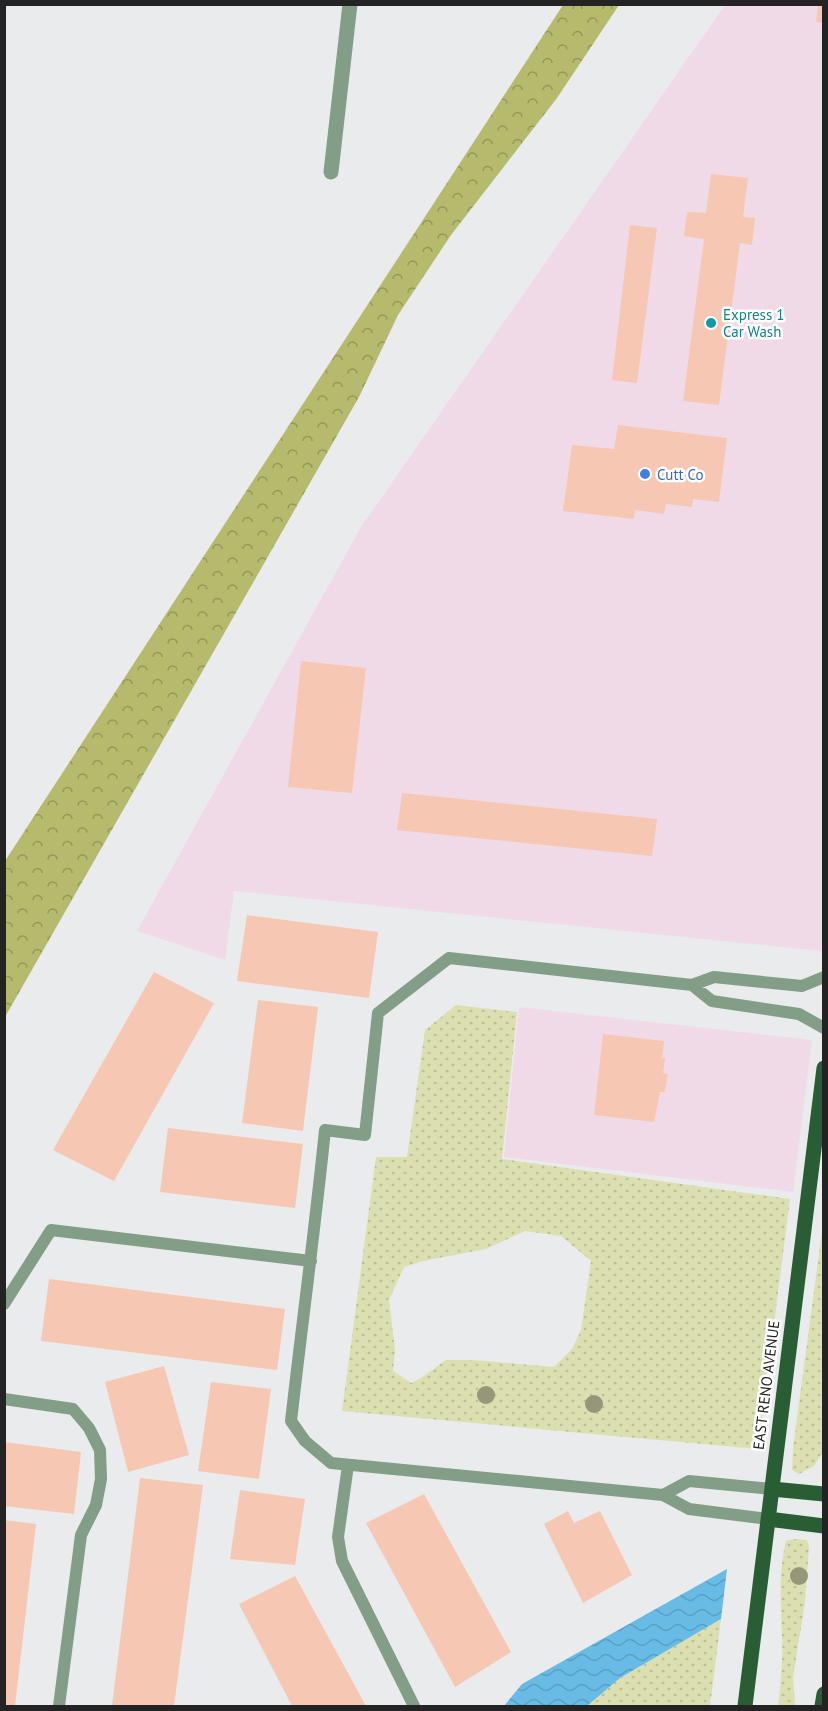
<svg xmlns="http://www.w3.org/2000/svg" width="828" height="1711" font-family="'PT Sans',sans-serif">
<defs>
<pattern id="grass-dots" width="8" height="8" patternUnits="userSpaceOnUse" patternTransform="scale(1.5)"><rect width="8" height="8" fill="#dcdfb0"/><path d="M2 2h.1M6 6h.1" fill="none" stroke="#bcbf97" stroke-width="1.8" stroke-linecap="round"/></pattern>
<pattern id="forest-crowns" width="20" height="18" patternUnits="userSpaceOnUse" patternTransform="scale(1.5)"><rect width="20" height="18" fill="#b6ba6c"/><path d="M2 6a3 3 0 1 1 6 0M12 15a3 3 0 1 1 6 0" fill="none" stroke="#949758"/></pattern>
<pattern id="water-waves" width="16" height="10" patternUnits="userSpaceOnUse" patternTransform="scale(1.5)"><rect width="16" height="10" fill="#67bbe5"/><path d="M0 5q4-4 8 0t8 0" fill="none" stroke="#59a0c4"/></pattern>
</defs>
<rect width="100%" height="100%" fill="#eaebed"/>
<!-- commercial -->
<path fill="#f1dae7" d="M 725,5 L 823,5 L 824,930 L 821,951 L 234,891 L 225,960 L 137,931 L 361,527 Z
M 519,1007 L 812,1040 L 793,1192 L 504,1157 Z"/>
<!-- grass -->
<path fill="url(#grass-dots)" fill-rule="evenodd" d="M 456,1005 L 517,1012 L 502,1159 L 790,1199 L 758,1449 L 342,1411 L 376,1157 L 407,1157 L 425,1030 ZM 525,1231 L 561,1236 L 591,1261 L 581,1330 L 572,1349 L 554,1367 L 472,1360 L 446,1360 L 421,1378 L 411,1383 L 393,1371 L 395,1350 L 389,1300 L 404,1267 L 423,1261 L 486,1249 Z
M 823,1224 L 823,1452 L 814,1466 L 799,1474 L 792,1470 L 793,1448 Z
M 795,1539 L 807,1540 L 809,1547 L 805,1602 L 793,1677 L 795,1706 L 778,1706 C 781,1683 783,1659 782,1635 C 781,1603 778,1572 786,1541 Z
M 721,1619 L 710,1706 L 587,1706 L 620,1678 Z"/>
<!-- forest -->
<path fill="url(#forest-crowns)" d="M 563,5 L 619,5 L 557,98 L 451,235 L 398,315 L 359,397 L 5,1017 L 5,861 Z"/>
<!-- water -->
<path fill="url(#water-waves)" d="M 727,1569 L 721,1619 L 620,1678 L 587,1706 L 504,1706 L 522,1684 Z"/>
<!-- building -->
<path fill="#f6c7b2" d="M 818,4 L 824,4 L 824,23 L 816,22 Z
M 711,174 L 748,178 L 743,217 L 755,218 L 752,245 L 740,243 L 719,405 L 683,401 L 704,239 L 684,236 L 687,212 L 706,213 Z
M 630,225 L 657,228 L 637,383 L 612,380 Z
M 618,425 L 727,438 L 719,502 L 693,499 L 692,507 L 666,504 L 664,514 L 635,510 L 634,519 L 563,511 L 572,445 L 614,449 Z
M 301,661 L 366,668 L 352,793 L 288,787 Z
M 402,793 L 657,819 L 652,856 L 397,830 Z
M 247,915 L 378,932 L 369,998 L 237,981 Z
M 154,972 L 214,1003 L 114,1181 L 53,1150 Z
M 258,1000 L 318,1007 L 303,1131 L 242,1123 Z
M 603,1034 L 664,1041 L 662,1058 L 665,1058 L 663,1073 L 668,1074 L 665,1092 L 660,1092 L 654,1122 L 594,1115 Z
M 168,1128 L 303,1144 L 295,1208 L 160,1192 Z
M 49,1279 L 285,1309 L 277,1370 L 41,1341 Z
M 164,1366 L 189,1455 L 128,1472 L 105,1382 Z
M 211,1382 L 271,1389 L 259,1479 L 198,1471 Z
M 4,1442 L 81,1452 L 74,1514 L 4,1506 Z
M 140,1478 L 203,1485 L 174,1706 L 112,1706 Z
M 240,1490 L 305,1499 L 295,1565 L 230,1559 Z
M 424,1494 L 511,1652 L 455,1687 L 366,1523 Z
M 568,1511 L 574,1523 L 600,1511 L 632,1575 L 583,1603 L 544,1524 Z
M 4,1520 L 36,1524 L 15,1706 L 4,1706 Z
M 295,1576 L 366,1706 L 292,1706 L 239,1604 Z"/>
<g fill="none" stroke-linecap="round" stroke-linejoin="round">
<!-- service -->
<path stroke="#839e87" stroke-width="12" d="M 692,985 L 712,1001 L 799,1014 L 824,1028
M 4,1304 L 51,1230 L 311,1261
M 4,1399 L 73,1409 L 89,1428 L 100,1450 L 101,1479 L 96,1505 L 81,1535 L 59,1706
M 348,1465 L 338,1537 L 342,1561 L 414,1706
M 663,1495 L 689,1481 L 772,1489
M 768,1519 L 689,1509 L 663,1495 L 331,1463 L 305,1441 L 291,1421 C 302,1324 315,1228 325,1130 L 365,1135 L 378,1013 L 449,958 L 692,985 L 714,977 L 802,986 L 824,977"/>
<!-- minor -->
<path stroke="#839e87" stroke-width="15" d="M 331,172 L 350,4"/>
<!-- primary -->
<path stroke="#295e35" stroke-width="15" d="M 772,1489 L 824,1494
M 768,1519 L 824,1526
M 745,1706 L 824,1068
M 822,1706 L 824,1694"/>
</g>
<!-- trees -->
<g fill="#969778">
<circle cx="486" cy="1395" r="9"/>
<circle cx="594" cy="1404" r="9"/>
<circle cx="799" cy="1576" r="9"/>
</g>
<!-- markers -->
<circle fill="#0f9aa8" stroke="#fff" stroke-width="2" cx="711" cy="323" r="6"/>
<circle fill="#3f7fe0" stroke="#fff" stroke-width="2" cx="645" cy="474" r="6"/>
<g text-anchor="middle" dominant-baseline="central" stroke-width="5" stroke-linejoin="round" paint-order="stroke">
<!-- culture labels -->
<g font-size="15" fill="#0d838f" stroke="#fff" text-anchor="start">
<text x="723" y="314">Express 1<tspan x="723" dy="17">Car Wash</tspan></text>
</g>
<!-- shop labels -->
<g font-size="15" fill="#366cbe" stroke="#fff" text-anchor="start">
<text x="657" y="474">Cutt Co</text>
</g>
<!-- street labels -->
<g font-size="15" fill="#232323" stroke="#fff">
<text transform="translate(766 1385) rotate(-83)">EAST RENO AVENUE</text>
</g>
</g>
<!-- border -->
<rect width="828" height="1711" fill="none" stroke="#232323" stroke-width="12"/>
</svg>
